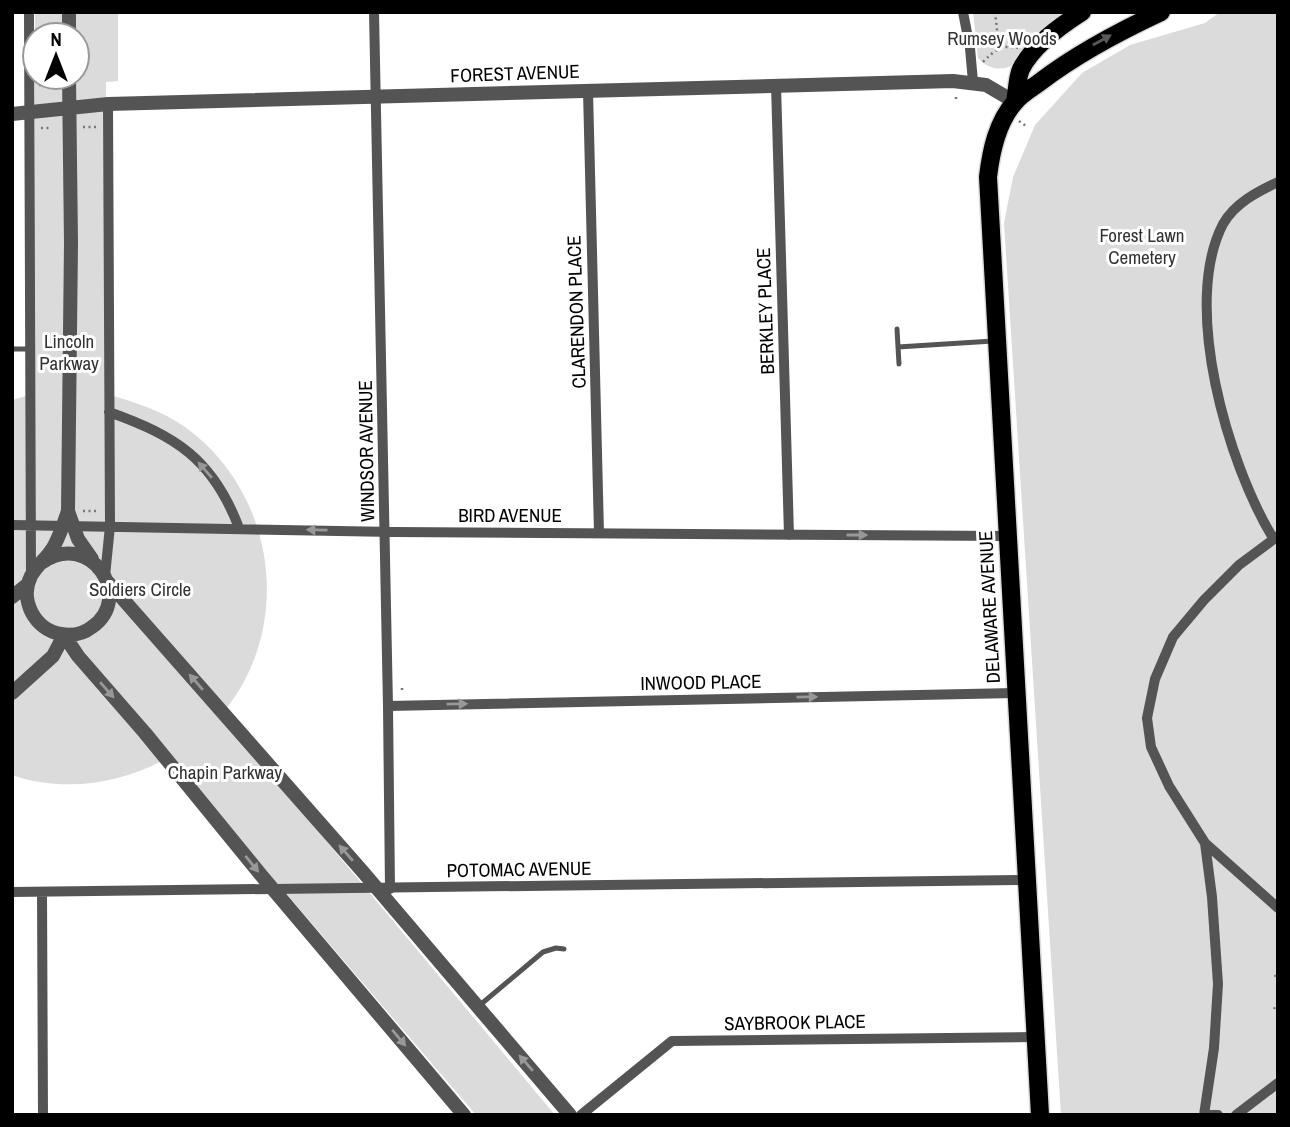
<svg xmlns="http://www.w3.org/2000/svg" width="1290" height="1127" font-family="'Archivo Narrow',sans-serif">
<rect width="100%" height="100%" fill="#fff"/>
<!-- green -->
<path fill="#dbdbdb" d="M 35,12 L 118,12 L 118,81 L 106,82 L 107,394 C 134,402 161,410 185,427 C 277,493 295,629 221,715 L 555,1115 L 476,1115 L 169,757 C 123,784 63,793 12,775 L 12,400 L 33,394 L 35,59 L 35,77 L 77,77 L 77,35 L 35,35 Z
M 973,12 L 1070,12 L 1016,63 C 1003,72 989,70 978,58 Z
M 1220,12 L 1278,12 L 1278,1115 L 1061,1115 L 1004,223 L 1013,177 L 1035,125 L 1082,73 L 1130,45 L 1205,23 Z"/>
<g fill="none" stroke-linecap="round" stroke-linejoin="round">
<!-- primary casing -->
<g stroke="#dbdbdb" stroke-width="21">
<path id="primary" d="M 1015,102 C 1017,92 1017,78 1021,69 C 1033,45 1060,26 1082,12
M 1040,1115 L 988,177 C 991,151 997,122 1015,102 C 1021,94 1032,88 1040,82 C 1078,53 1118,32 1161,12"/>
</g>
<!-- path -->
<path stroke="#767676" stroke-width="2.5" stroke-dasharray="2 3.5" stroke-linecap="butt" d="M 995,12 L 999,47
M 983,62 C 994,51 1001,44 1018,48
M 39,85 L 53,85
M 956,97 L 956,100
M 1019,121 L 1026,126
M 83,127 L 96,127
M 41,128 L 52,128
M 83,511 L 98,511
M 367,515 L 371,518
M 990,672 L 996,672
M 402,688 L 402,692
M 1275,975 L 1278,981
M 1278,989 L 1278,995
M 1274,1009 L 1278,1002"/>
<!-- service -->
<path stroke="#545454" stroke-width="5" d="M 897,329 L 899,364
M 898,347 L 993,341
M 12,349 L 29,349
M 480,1005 L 543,952 L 556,948 L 564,949"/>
<!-- minor -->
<path stroke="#545454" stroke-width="10" d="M 29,12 L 31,576
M 374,12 L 388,706 L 390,889
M 963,12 L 970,48 L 973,82
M 776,85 L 789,535
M 588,91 L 599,533
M 109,412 C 176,436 213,459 239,528
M 12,525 L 394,532 L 1007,536
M 1273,538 C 1228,464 1181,305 1223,224 C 1235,203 1257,192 1278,182
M 105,576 L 110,526 L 108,104
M 388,706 L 1015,693
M 1205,843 L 1278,908
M 12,892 L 1027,880
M 42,892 L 43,1115
M 581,1115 L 672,1041 L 1037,1037
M 1218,1115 L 1204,1115 L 1214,1048 L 1218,984 L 1212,897 L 1205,843 L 1169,786 L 1151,747 L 1147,718 L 1155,679 L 1173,637 L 1204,600 L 1239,565 L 1278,536
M 1236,1115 L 1278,1083"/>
<!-- tertiary -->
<path stroke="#545454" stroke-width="14" d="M 69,12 L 69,35
M 12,114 L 108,104 L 953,81 L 986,85 L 1015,102
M 68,511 L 78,539 L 92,559
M 43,562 C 90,530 135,597 92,627 C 83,634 72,636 61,634 C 35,630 19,600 31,576 C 37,565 48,557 54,546 C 60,535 64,523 68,511 L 71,243 L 69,77
M 107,581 L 363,872 L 570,1115
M 12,597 L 28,584
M 68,635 L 70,644 L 78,656 L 145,733 L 261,875 L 464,1115
M 12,693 L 53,656 L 64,635"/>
<!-- primary -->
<use href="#primary" stroke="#000" stroke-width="18"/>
</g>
<!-- one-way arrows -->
<defs><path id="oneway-solid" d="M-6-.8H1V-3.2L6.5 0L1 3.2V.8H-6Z" transform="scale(1.75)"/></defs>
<use fill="#595959" href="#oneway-solid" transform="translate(1102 40) rotate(-29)"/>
<g fill="#989898">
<use href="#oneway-solid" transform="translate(205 470) rotate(-131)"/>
<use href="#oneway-solid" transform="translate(317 530) rotate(-179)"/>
<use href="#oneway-solid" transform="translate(857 535)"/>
<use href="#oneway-solid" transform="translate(196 682) rotate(-131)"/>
<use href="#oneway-solid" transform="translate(107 690) rotate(49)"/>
<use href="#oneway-solid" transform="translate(807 697) rotate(-1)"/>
<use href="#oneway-solid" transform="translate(457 704) rotate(-1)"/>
<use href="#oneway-solid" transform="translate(346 853) rotate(-131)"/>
<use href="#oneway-solid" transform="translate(252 864) rotate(51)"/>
<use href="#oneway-solid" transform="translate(399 1038) rotate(50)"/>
<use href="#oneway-solid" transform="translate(526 1063) rotate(-131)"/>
</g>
<g text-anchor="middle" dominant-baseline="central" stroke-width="6" stroke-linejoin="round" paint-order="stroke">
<!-- park labels -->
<g font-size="19" fill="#323232" stroke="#fff">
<text x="1002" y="38">Rumsey Woods</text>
<text x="1142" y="235">Forest Lawn<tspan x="1142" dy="22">Cemetery</tspan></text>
<text x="69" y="341">Lincoln<tspan x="69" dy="22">Parkway</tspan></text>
<text x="140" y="589">Soldiers Circle</text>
<text x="225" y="772">Chapin Parkway</text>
</g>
<!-- street labels -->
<g font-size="19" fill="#000" stroke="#fff">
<text transform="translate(515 73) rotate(-2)">FOREST AVENUE</text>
<text transform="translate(765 311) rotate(-92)">BERKLEY PLACE</text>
<text transform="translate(576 312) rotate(-92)">CLARENDON PLACE</text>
<text transform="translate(366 451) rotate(-91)">WINDSOR AVENUE</text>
<text x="510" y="515">BIRD AVENUE</text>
<text transform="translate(989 607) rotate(-93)">DELAWARE AVENUE</text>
<text transform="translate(701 682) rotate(-1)">INWOOD PLACE</text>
<text transform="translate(519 869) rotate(-1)">POTOMAC AVENUE</text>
<text transform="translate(795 1022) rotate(-1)">SAYBROOK PLACE</text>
</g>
</g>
<!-- border -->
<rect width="1290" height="1127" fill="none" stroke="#000000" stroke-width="28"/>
<!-- north arrow -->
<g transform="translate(56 56)"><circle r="33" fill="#ffffff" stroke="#999999" stroke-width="2"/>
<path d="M0-5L12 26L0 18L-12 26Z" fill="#000000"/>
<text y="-10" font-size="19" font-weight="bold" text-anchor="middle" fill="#000000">N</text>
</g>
</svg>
